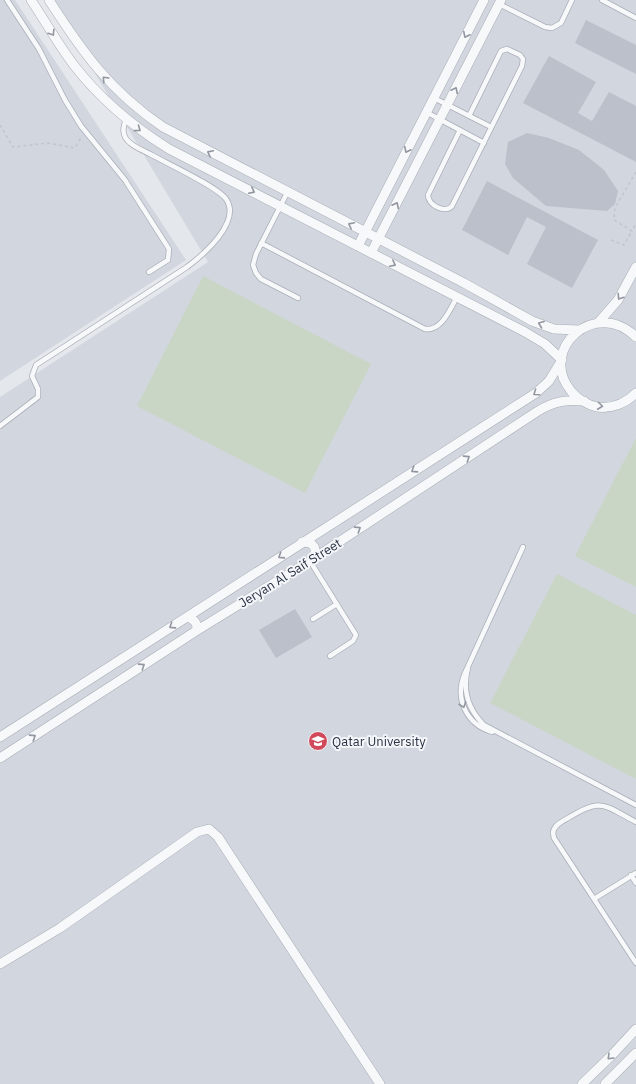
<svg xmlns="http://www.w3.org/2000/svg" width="636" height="1084" font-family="'IBM Plex Sans',sans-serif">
<rect width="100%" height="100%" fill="#e4e7ec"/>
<!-- built -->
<path fill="#d2d6de" d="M 0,0 L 15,0 L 186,260 L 0,381 Z
M 51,0 L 636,0 L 636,1084 L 0,1084 L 0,397 L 208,262 Z"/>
<!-- green -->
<path fill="#c9d6c5" d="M 203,276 L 371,364 L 305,493 L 137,406 Z
M 636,438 L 636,587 L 575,556 Z
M 557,574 L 636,615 L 636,779 L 490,703 Z"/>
<!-- building -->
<path fill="#bbc0ca" d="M 586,20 L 636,45 L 636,74 L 575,43 Z
M 549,56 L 596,82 L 578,113 L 592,121 L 609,92 L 636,106 L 636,162 L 523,103 Z
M 527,133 L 549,138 L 579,150 L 604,170 L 618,191 L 615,204 L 607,211 L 546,206 L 513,178 L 505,164 L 508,142 Z
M 487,181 L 598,240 L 572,288 L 527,264 L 546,227 L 527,217 L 508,255 L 462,230 Z
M 295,609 L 312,637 L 276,658 L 259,630 Z"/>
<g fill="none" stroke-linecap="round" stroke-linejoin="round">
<!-- service casing -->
<g stroke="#a9aeb7" stroke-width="6">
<path id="service" d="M 7,0 L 39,49 L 65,100 L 81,126 L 125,180 L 169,249 L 168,260 L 149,272
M 602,0 L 636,18
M 499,4 L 545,27 L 552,28 L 561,23 L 572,0
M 434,98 L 491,127
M 426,112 L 484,143
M 460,130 L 428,195 C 428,205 445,214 452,206 L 522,66 L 523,59 L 520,55 L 507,49 L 501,51 L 469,116
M 287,193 L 256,254 L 253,265 L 256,273 L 261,279 L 298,298
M 261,243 L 425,329 C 442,331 450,309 457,297
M 0,426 L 38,397 L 38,389 L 32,376 L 36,365 L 187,267 C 203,255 242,222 226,199 C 218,187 166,163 150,154 C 142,150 129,145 125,137 C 122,131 124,125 126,119
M 310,561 L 356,635 L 353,641 L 330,656
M 313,619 L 337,604
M 468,668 C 462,690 468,709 484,725 L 636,805
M 492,732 C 466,724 454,698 465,673 L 523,547
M 636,822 C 603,805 602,797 568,818 C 561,822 554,825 553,833 L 554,838 L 636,963
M 631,875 L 636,883
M 594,899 L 636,873"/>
</g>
<!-- minor casing -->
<g stroke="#a9aeb7" stroke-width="10">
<path id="minor" d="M 31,0 C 45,21 58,44 73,64 C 100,99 132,126 169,149 L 525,332 L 545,344 L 562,360
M 49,0 C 83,53 110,91 163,127 L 464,283 L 532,321 L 554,329 L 579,330
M 358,246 L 484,0
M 371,253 L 501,0
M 598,323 L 618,300 L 636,267
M 636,337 C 596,297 537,349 571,391 C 577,399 588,405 597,407 C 612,409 626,403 636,393
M 302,542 C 314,542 318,548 313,559
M 187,617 C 194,619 199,624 196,631
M 0,737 L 536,393 L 549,381 L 560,363
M 0,758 L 196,631 L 313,559 L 538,411 C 553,402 566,399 584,401
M 0,964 L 60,928 L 197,832 L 209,829 L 218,837 L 380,1084
M 582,1084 L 612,1055 L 636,1029
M 605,1084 L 636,1053"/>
</g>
<!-- path -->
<path stroke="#c2c5cb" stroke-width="1.5" stroke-dasharray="3 3" stroke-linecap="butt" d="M 0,125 L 13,147 L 48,143 L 75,148 L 82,136
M 636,172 L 615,208 L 614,220 L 632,231 L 636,224
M 611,240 L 624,245 L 632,231"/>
<!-- service -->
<use href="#service" stroke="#f7f8fa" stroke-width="4.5"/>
<!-- minor -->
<use href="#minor" stroke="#f7f8fa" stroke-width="9"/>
</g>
<!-- one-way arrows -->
<defs><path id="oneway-chevron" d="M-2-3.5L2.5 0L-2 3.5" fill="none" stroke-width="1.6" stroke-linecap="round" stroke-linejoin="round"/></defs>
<g stroke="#9196a0">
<use href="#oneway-chevron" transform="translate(52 33) rotate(57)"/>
<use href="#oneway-chevron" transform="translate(466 35) rotate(117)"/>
<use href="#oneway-chevron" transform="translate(105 79) rotate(-134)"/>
<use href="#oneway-chevron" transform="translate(455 90) rotate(-63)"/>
<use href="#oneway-chevron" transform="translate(138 129) rotate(36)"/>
<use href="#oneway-chevron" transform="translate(407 150) rotate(117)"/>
<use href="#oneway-chevron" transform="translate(210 153) rotate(-153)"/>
<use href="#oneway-chevron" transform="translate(252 191) rotate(27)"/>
<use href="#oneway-chevron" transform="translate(396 205) rotate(-63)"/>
<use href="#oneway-chevron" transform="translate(351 225) rotate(-153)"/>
<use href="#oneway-chevron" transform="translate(393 264) rotate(27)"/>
<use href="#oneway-chevron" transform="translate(620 297) rotate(123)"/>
<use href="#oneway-chevron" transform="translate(541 324) rotate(-159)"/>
<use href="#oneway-chevron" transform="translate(536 393) rotate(145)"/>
<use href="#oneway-chevron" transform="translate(600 406) rotate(7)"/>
<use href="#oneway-chevron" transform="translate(467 458) rotate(-33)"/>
<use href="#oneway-chevron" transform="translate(414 470) rotate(147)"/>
<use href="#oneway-chevron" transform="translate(358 529) rotate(-33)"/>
<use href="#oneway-chevron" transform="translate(281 556) rotate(147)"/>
<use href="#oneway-chevron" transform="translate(172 626) rotate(147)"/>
<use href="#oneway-chevron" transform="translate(142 666) rotate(-33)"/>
<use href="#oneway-chevron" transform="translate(463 705) rotate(71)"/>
<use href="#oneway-chevron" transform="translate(33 737) rotate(-33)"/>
<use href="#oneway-chevron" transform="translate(610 1057) rotate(135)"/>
</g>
<!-- icons -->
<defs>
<g id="university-disc" transform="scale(1)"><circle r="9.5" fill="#d1495b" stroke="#f4f6f9"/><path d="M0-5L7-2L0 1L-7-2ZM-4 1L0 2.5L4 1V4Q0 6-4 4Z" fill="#fff"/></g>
</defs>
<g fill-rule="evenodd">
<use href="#university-disc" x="318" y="741"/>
</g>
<g text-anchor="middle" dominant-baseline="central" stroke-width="4" stroke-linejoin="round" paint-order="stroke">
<!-- street labels -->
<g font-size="13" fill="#2b3445" stroke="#f4f6f9">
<text transform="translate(290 573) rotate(-32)">Jeryan Al Saif Street</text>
</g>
<!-- poi labels -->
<g font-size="13" fill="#2b3445" stroke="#f4f6f9" text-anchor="start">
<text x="332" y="741">Qatar University</text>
</g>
</g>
</svg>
